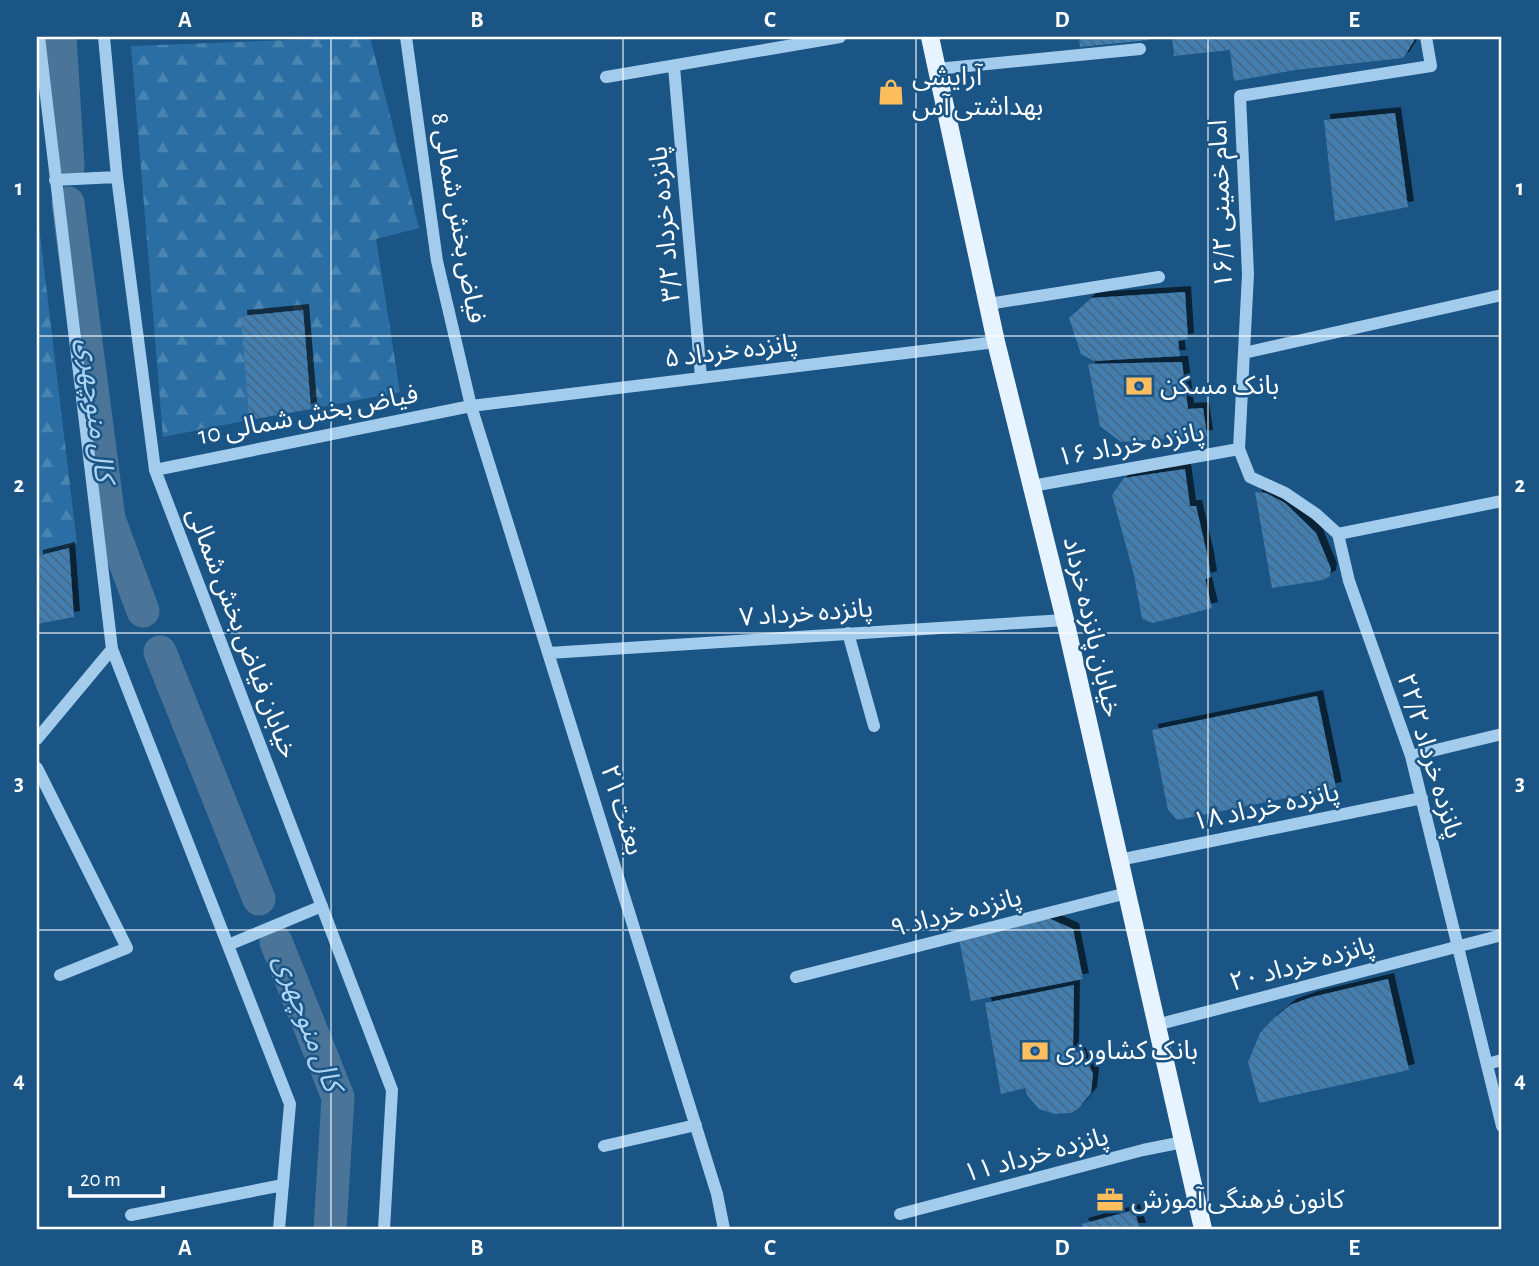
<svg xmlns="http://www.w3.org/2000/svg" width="1539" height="1266" font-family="'Alegreya Sans','Noto Sans Arabic',sans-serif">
<defs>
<pattern id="forest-firs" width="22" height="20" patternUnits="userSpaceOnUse" patternTransform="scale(1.75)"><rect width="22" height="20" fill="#2a6ea3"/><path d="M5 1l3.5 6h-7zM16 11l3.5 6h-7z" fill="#4a84b1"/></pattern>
<pattern id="building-back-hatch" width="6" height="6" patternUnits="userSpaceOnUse" patternTransform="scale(1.75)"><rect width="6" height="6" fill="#437fb0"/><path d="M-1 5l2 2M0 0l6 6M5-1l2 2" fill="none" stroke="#476883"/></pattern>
<filter id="shadow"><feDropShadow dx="6" dy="-6" stdDeviation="0" flood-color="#0009"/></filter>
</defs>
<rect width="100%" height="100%" fill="#1a5586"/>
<!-- forest -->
<path fill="url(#forest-firs)" d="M 370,37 L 419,228 L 376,239 L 400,392 L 311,409 L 302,310 L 242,316 L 249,420 L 163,437 L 131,46 Z
M 37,209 L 77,544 L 37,556 Z"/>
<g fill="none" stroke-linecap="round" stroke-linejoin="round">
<!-- canal -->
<path stroke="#4a7599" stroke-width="33" d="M 60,37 L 68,167
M 68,203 L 109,519 L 143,611
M 160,652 L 259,899
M 276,942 L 338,1097 L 330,1229"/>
</g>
<!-- building -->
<path fill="url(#building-back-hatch)" filter="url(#shadow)" d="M 1079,37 L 1149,37 L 1149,40 L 1080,47 Z
M 1172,37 L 1414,37 L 1414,41 L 1403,58 L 1295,70 L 1234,81 L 1230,50 L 1174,56 Z
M 1395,113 L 1408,207 L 1335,221 L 1324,120 Z
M 1185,292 L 1188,339 L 1178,341 L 1180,356 L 1094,361 L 1081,354 L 1069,318 L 1091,298 Z
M 303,310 L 311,409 L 249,420 L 241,316 Z
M 1182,362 L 1188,409 L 1203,408 L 1207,436 L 1121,442 L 1100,426 L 1088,364 Z
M 1185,469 L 1190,506 L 1196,506 L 1208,558 L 1211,577 L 1205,579 L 1212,608 L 1153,623 L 1142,619 L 1134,575 L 1112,495 L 1124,478 Z
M 1255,492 L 1266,493 L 1285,503 L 1316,533 L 1331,569 L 1330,576 L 1323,580 L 1272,588 Z
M 69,548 L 74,617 L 37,624 L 37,556 Z
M 1317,696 L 1336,788 L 1177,820 L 1168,810 L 1152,730 Z
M 1046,917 L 1073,929 L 1083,979 L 971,1001 L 959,939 Z
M 1388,979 L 1409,1070 L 1259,1103 L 1248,1062 L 1260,1033 L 1273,1019 L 1290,1005 L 1312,997 Z
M 1074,985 L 1073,1048 L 1086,1060 L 1093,1073 L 1091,1093 L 1078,1109 L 1071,1113 L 1055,1114 L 1039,1109 L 1027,1095 L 1025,1088 L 1001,1094 L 985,1003 Z
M 1134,1210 L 1140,1229 L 1084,1229 L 1082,1224 Z"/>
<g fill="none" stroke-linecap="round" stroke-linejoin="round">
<!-- minor -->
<path stroke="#a2cbec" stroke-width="12" d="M 39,37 L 112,649 L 290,1104 L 279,1229
M 104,37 L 117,177 L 155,470 L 392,1090 L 384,1229
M 406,37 L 437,261 L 471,406 L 717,1194 L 724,1229
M 1426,37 L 1431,66 L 1240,96 L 1248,274 L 1239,449 L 1250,477 L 1285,493 L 1316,514 L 1338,534 L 1349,581 L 1411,756 L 1502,1126
M 674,67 L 701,377
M 937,69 L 1140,49
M 606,77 L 840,37
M 55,180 L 117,177
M 988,304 L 1159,277
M 1244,353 L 1502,295
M 155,470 L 471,406 L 996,342
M 1032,486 L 1239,449
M 1338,534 L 1502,501
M 848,633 L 874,726
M 549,653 L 1065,620
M 37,739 L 112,649
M 1411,756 L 1502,734
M 37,768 L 127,948 L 60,975
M 1119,860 L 1422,798
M 228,945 L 322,906
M 796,977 L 1127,893
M 1156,1025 L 1502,935
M 1487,1064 L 1502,1060
M 604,1146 L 696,1125
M 900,1214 L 1143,1150 L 1183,1142
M 131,1215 L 283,1185"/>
<!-- major -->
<path stroke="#e7f3ff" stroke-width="18" d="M 930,37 L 996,342 L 1065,620 L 1203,1229"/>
</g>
<!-- grid -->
<path fill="none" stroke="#fff" stroke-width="2" stroke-opacity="0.55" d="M 331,37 L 331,1229M 623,37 L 623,1229M 916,37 L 916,1229M 1208,37 L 1208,1229M 37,336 L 1502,336M 37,633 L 1502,633M 37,930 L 1502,930"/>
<!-- icons -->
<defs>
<g id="shop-bare" transform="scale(2.1)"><path d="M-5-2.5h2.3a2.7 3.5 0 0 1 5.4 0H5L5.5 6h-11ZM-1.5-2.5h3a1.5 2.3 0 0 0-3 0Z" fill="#febe5e" stroke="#1a5586" stroke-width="2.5" paint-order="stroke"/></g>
<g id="bank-bare" transform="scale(2.1)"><path d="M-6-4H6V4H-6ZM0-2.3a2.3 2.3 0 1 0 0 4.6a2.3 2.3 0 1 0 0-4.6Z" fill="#febe5e" stroke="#1a5586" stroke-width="2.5" paint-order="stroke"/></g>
<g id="office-bare" transform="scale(2.1)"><path d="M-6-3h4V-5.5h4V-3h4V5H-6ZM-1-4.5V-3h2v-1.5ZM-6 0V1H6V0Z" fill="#febe5e" stroke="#1a5586" stroke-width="2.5" paint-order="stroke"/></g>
</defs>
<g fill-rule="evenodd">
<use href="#shop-bare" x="891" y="92"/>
<use href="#bank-bare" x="1139" y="386"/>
<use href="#bank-bare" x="1035" y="1051"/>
<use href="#office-bare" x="1110" y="1200"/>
</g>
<g text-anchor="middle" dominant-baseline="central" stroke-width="5" stroke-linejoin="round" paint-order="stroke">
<!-- poi labels -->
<g font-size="26" fill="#fff" stroke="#1a5586" text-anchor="start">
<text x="912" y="77">آرایشی<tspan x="912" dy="30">بهداشتی آس</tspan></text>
<text x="1160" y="386">بانک مسکن</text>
<text x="1056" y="1051">بانک کشاورزی</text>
<text x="1131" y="1200">کانون فرهنگی آموزش</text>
</g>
<!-- street labels -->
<g font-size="26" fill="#fff" stroke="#1a5586">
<text transform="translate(1221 204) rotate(-92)">امام خمینی ۱۶/۲</text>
<text transform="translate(458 218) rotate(80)">فیاض بخش شمالی 8</text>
<text transform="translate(665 224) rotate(-95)">پانزده خرداد ۳/۲</text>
<text transform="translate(731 351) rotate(-7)">پانزده خرداد ۵</text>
<text transform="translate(308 415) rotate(-11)">فیاض بخش شمالی 10</text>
<text transform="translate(1131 445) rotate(-10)">پانزده خرداد ۱۶</text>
<text transform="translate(806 613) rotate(-4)">پانزده خرداد ۷</text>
<text transform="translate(1092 627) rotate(77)">خیابان پانزده خرداد</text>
<text transform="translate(242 633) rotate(69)">خیابان فیاض بخش شمالی</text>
<text transform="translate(1430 756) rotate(73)">پانزده خرداد ۲۲/۲</text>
<text transform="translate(1266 807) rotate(-12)">پانزده خرداد ۱۸</text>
<text transform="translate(622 810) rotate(73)">بعثت ۲۱</text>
<text transform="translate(956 913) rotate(-14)">پانزده خرداد ۹</text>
<text transform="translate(1302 964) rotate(-15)">پانزده خرداد ۲۰</text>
<text transform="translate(1036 1155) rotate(-15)">پانزده خرداد ۱۱</text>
</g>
<!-- water labels -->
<g font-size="28" font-style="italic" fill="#add5f3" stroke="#1a5586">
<text transform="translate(95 410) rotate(83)">کال منوچهری</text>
<text transform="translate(307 1023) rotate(69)">کال منوچهری</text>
</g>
</g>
<!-- border -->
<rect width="1539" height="1266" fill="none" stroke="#1a5586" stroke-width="77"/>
<!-- scale -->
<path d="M70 1186v10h93v-10" fill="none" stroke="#ffffff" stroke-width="3.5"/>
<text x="80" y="1186" font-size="21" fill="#ffffff" stroke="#1a5586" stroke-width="5" paint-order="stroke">20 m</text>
<rect x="38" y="38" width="1462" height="1190" fill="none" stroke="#fff" stroke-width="2.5"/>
<g font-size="23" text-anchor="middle" font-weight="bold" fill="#fff">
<text x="185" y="27">A</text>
<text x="477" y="27">B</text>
<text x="770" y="27">C</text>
<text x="1062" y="27">D</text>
<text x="1354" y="27">E</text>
<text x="19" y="195">1</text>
<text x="1520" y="195">1</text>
<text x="19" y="492">2</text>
<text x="1520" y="492">2</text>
<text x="19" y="790">3</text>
<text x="1520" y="790">3</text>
<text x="19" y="1087">4</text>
<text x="1520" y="1087">4</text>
<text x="185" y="1255">A</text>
<text x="477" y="1255">B</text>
<text x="770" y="1255">C</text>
<text x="1062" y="1255">D</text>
<text x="1354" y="1255">E</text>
</g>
</svg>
